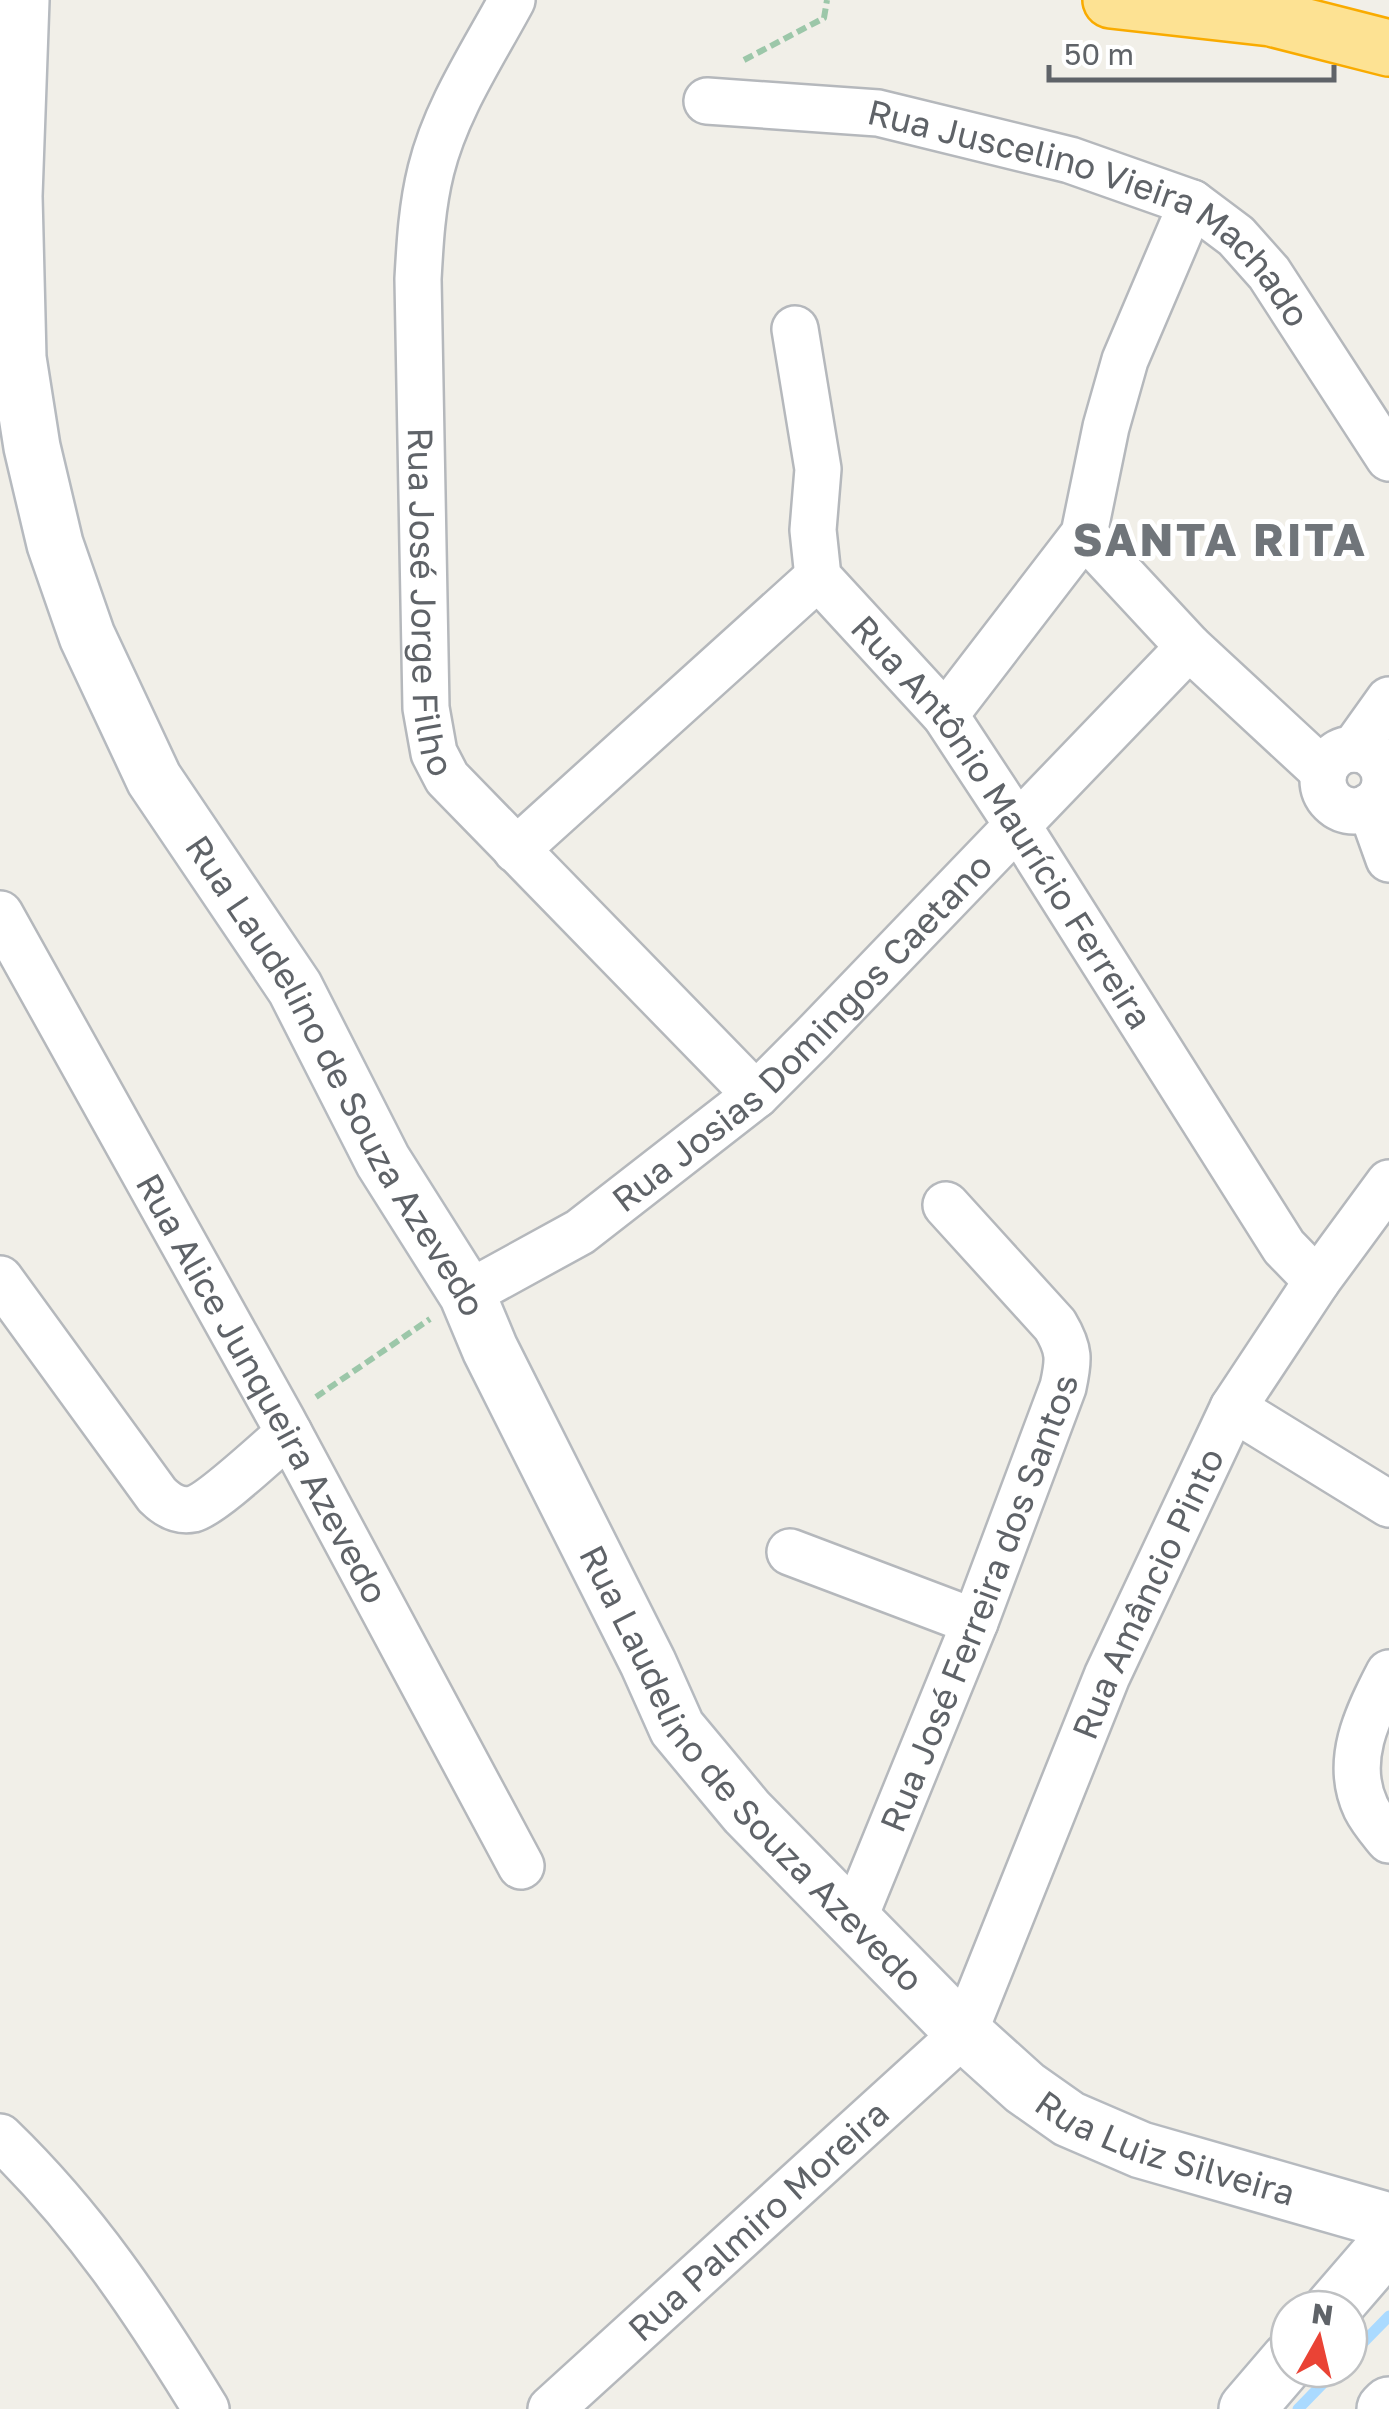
<svg xmlns="http://www.w3.org/2000/svg" width="1389" height="2409" font-family="'Golos Text',sans-serif">
<rect width="100%" height="100%" fill="#f1efe8"/>
<g fill="none" stroke-linecap="round" stroke-linejoin="round">
<!-- stream -->
<path stroke="#aadaff" stroke-width="11" d="M 1349,2357 L 1389,2316
M 1298,2409 L 1337,2369"/>
<!-- street casing -->
<g stroke="#b5b8bc" stroke-width="50">
<g id="street">
<path id="s1" d="M 512,0 C 483,54 446,109 431,170 C 422,206 420,242 418,279 L 426,708 L 434,753 L 447,778 L 756,1095"/>
<path id="s2" d="M 707,101 L 878,113 L 1070,160 L 1192,203 L 1236,236 L 1269,273 L 1389,458"/>
<path id="s3" d="M 795,329 L 818,469 L 813,530 L 818,577 L 945,715 L 1018,826 L 1284,1247 L 1317,1281"/>
<path d="M 1084,534 L 1189,647 L 1324,772"/>
<path d="M 945,715 L 1084,534 L 1106,427 L 1125,360 L 1192,203"/>
<path d="M 1354,749 L 1389,700"/>
<circle cx="1354" cy="780" r="31"/>
<path d="M 1370,806 L 1389,859"/>
<path d="M 516,850 L 818,577"/>
<path id="s4" d="M 0,914 L 282,1420 L 521,1866"/>
<path d="M 0,1279 L 157,1495 C 167,1505 178,1512 193,1509 C 212,1504 270,1449 289,1433"/>
<path id="s5" d="M 467,1294 L 580,1232 L 756,1095 L 812,1039 L 1189,647"/>
<path d="M 1233,1408 L 1389,1504"/>
<path d="M 790,1552 L 975,1622"/>
<path d="M 1389,1673 C 1367,1715 1344,1762 1366,1808 C 1372,1820 1381,1830 1389,1840"/>
<path id="s6" d="M 853,1921 L 975,1622 L 1063,1387 C 1069,1360 1070,1350 1055,1325 L 946,1205"/>
<path d="M 0,2137 C 86,2220 144,2308 206,2409"/>
<path id="s7" d="M 551,2409 L 964,2033 L 1107,1676 L 1233,1408 L 1317,1281 L 1389,1183"/>
</g>
</g>
<!-- secondary casing -->
<g stroke="#b6babf" stroke-width="60">
<g id="secondary">
<path id="s8" d="M 21,0 L 14,196 L 18,358 L 32,447 L 55,544 L 87,636 L 154,779 L 295,988 L 383,1161 L 467,1294 L 490,1349 L 648,1663 L 677,1728 L 747,1812 L 964,2033 L 1025,2088 L 1069,2119 L 1141,2150 L 1389,2221"/>
<path d="M 1332,2309 L 1389,2243"/>
<path d="M 1247,2409 L 1289,2360"/>
<path d="M 1385,2409 L 1389,2405"/>
</g>
</g>
<!-- highway casing -->
<g stroke="#f9ab00" stroke-width="60">
<path id="highway" d="M 1111,0 L 1271,18 L 1389,48"/>
</g>
<!-- path -->
<path stroke="#9cc7a9" stroke-width="6" stroke-dasharray="10 5" stroke-linecap="butt" d="M 744,60 L 824,18 L 827,0
M 316,1397 L 430,1319"/>
<!-- street -->
<use href="#street" stroke="#fff" stroke-width="45"/>
<!-- secondary -->
<use href="#secondary" stroke="#fff" stroke-width="55"/>
<!-- highway -->
<use href="#highway" stroke="#fde293" stroke-width="55"/>
</g>
<g text-anchor="middle" dominant-baseline="central" stroke-width="10" stroke-linejoin="round" paint-order="stroke">
<!-- street labels -->
<g font-size="35" fill="#5f6368" stroke="#fff">
<text stroke="none"><textPath href="#s2" startOffset="412">Rua Juscelino Vieira Machado</textPath></text>
<text stroke="none"><textPath href="#s1" startOffset="622">Rua José Jorge Filho</textPath></text>
<text stroke="none"><textPath href="#s3" startOffset="558">Rua Antônio Maurício Ferreira</textPath></text>
<text stroke="none"><textPath href="#s5" startOffset="428">Rua Josias Domingos Caetano</textPath></text>
<text stroke="none"><textPath href="#s8" startOffset="1152">Rua Laudelino de Souza Azevedo</textPath></text>
<text stroke="none"><textPath href="#s4" startOffset="542">Rua Alice Junqueira Azevedo</textPath></text>
<text stroke="none"><textPath href="#s7" startOffset="1035">Rua Amâncio Pinto</textPath></text>
<text stroke="none"><textPath href="#s6" startOffset="342">Rua José Ferreira dos Santos</textPath></text>
<text stroke="none"><textPath href="#s8" startOffset="1965">Rua Laudelino de Souza Azevedo</textPath></text>
<text stroke="none"><textPath href="#s8" startOffset="2545">Rua Luiz Silveira</textPath></text>
<text stroke="none"><textPath href="#s7" startOffset="280">Rua Palmiro Moreira</textPath></text>
</g>
<!-- district labels -->
<g font-size="45" font-weight="bold" letter-spacing="2.5" fill="#70757a" stroke="#fff">
<text x="1220" y="539">SANTA RITA</text>
</g>
</g>
<!-- north arrow -->
<g transform="translate(1319 2339) rotate(8)"><circle r="48" fill="#ffffff" stroke="#bfc1c3" stroke-width="2.5"/>
<path d="M0-8L18 38L0 25L-18 38Z" fill="#ea4335"/>
<text y="-15" font-size="28" font-weight="bold" text-anchor="middle" fill="#5f6368">N</text>
</g>
<!-- scale -->
<path d="M1049 65v15h285v-15" fill="none" stroke="#5f6368" stroke-width="5"/>
<text x="1064" y="65" font-size="30" fill="#5f6368" stroke="#ffffff" stroke-width="8" paint-order="stroke">50 m</text>
</svg>
